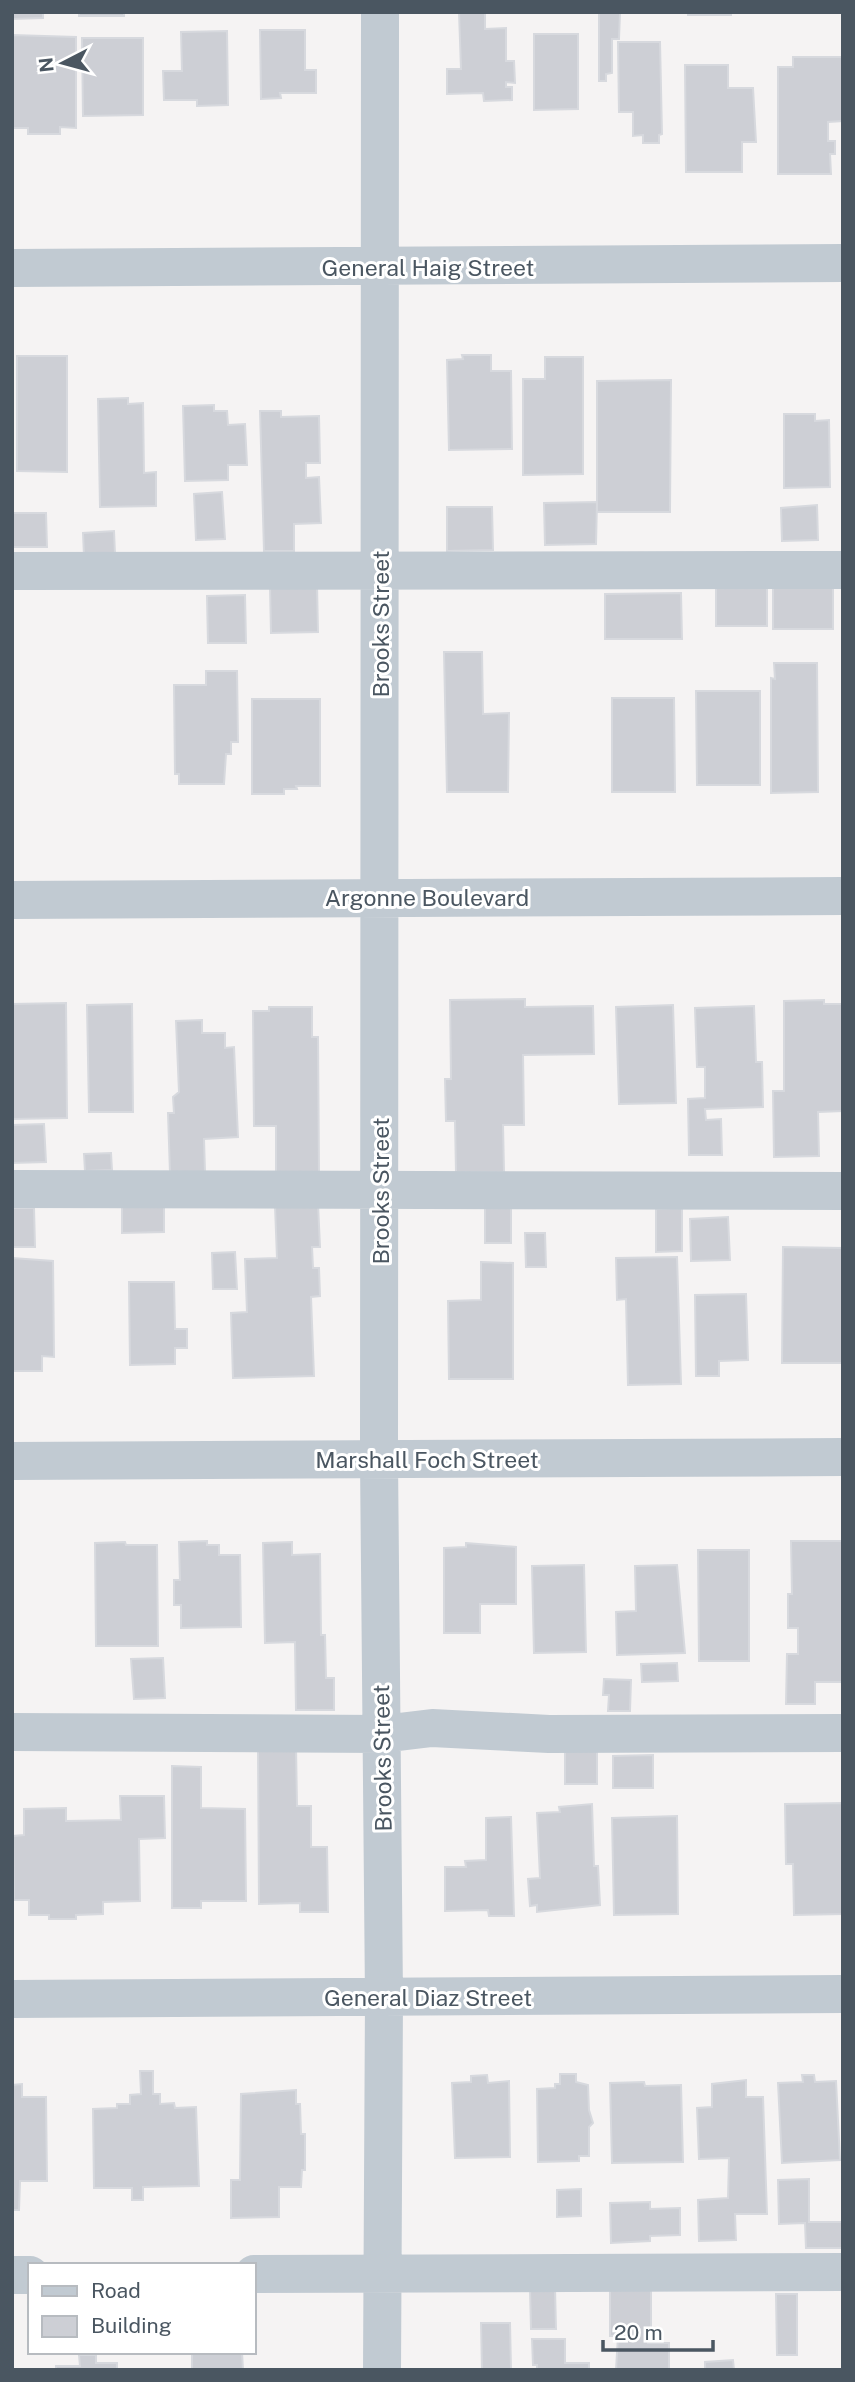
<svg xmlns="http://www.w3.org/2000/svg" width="855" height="2382" font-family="'Public Sans',sans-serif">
<rect width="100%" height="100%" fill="#f5f3f3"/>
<!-- building -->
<path fill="#cdcfd5" stroke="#d7d9de" stroke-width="2" d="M 12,12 L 43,12 L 43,18 L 12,19 Z
M 79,12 L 124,12 L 124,16 L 79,16 Z
M 459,12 L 485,12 L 485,29 L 506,28 L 506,61 L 514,61 L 515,83 L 506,82 L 506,87 L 512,87 L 512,100 L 484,101 L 483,93 L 447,94 L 447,69 L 461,69 Z
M 599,12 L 676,12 L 676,13 L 620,13 L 619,39 L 612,39 L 612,73 L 606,74 L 606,81 L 599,81 Z
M 688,12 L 731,12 L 731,15 L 688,15 Z
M 260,30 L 305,30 L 305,70 L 316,70 L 316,93 L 280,93 L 281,98 L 261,99 Z
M 227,31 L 228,105 L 197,106 L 197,100 L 164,100 L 163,71 L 182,71 L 181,32 Z
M 534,34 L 578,34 L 578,109 L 534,110 Z
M 12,35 L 76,37 L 76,128 L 60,127 L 60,134 L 28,134 L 28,128 L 12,128 Z
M 82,38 L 143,38 L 143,115 L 83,116 Z
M 618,42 L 660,42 L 662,134 L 659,135 L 659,143 L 643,143 L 643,135 L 633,136 L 633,112 L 619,112 Z
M 793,57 L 843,57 L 843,121 L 828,122 L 828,141 L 835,141 L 835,154 L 830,154 L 831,174 L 778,174 L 778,67 L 793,67 Z
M 685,65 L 728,65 L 728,88 L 753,88 L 756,142 L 742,142 L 742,172 L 686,172 Z
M 462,355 L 491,355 L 491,371 L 511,371 L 512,449 L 449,450 L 447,360 L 463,359 Z
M 17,356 L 67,356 L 67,472 L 17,471 Z
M 545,357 L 583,357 L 583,474 L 523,475 L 523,379 L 545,379 Z
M 671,380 L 670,512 L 597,512 L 597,381 Z
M 128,398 L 128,404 L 143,403 L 144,473 L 156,472 L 156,506 L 100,507 L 98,399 Z
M 214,405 L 214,411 L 227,411 L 228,425 L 245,424 L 247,465 L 228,465 L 228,480 L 185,481 L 183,406 Z
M 260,411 L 281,411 L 281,417 L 319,416 L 320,463 L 306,463 L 306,478 L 319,477 L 321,523 L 294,524 L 294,551 L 264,551 Z
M 784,414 L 815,414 L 815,421 L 829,420 L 830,487 L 784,488 Z
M 222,492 L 225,539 L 196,540 L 194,494 Z
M 597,502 L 596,544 L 545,545 L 544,503 Z
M 817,505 L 818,540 L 782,541 L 781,508 Z
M 447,507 L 492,507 L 493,550 L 447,551 Z
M 12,513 L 46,513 L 47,547 L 12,547 Z
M 114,531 L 115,554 L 84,556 L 83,533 Z
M 317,585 L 318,632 L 271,633 L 270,586 Z
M 716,586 L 767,586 L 767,626 L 716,626 Z
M 773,588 L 833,588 L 833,629 L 773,629 Z
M 681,593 L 682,639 L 605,639 L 605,594 Z
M 245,595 L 246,643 L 208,643 L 207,596 Z
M 444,652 L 482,652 L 483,714 L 509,713 L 508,792 L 447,792 Z
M 774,663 L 817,663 L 818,792 L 771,793 L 771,678 L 775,679 Z
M 206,671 L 237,671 L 238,742 L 231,742 L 231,754 L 226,754 L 224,784 L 179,784 L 179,774 L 175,774 L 174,685 L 206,685 Z
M 696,691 L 760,691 L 760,785 L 697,785 Z
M 612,698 L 674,698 L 675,792 L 612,792 Z
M 252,699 L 320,699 L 320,786 L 296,786 L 297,789 L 284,789 L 284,794 L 252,794 Z
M 525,999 L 525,1007 L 593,1006 L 594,1054 L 523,1055 L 524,1125 L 503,1125 L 504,1172 L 456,1172 L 455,1121 L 446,1121 L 445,1079 L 451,1079 L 450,1000 Z
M 824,1000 L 824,1004 L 843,1004 L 843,1111 L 818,1112 L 819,1156 L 774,1157 L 773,1091 L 784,1091 L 784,1001 Z
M 66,1003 L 67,1118 L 12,1119 L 12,1004 Z
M 132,1004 L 133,1112 L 89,1112 L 87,1005 Z
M 673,1005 L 676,1103 L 619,1104 L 616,1007 Z
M 754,1006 L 756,1062 L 762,1062 L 763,1107 L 705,1109 L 706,1120 L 721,1119 L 722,1155 L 689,1155 L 688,1099 L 705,1098 L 705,1067 L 697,1067 L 695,1008 Z
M 269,1007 L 312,1007 L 312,1037 L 318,1037 L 319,1174 L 276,1175 L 276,1126 L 254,1126 L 253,1011 L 269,1011 Z
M 202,1020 L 202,1033 L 225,1033 L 225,1048 L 234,1047 L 238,1137 L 204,1139 L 205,1172 L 170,1173 L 168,1113 L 174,1113 L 173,1097 L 179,1092 L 176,1021 Z
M 44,1124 L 46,1162 L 12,1163 L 12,1125 Z
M 111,1153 L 112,1170 L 85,1171 L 84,1154 Z
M 485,1201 L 511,1201 L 511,1243 L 485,1243 Z
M 122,1203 L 164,1203 L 164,1232 L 122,1233 Z
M 318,1204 L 320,1247 L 312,1247 L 313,1268 L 319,1268 L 320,1296 L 311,1297 L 314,1376 L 233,1378 L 231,1313 L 247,1312 L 245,1259 L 277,1258 L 275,1206 Z
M 12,1208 L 34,1208 L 35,1247 L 12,1247 Z
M 682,1208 L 682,1251 L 656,1252 L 656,1209 Z
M 728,1217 L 730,1260 L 691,1261 L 690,1219 Z
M 525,1233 L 545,1233 L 546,1267 L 526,1267 Z
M 783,1247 L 843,1248 L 843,1363 L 782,1363 Z
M 235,1252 L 237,1289 L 213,1289 L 212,1253 Z
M 677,1257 L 681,1384 L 628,1385 L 626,1299 L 617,1300 L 616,1258 Z
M 12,1258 L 53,1261 L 54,1357 L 42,1356 L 42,1371 L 12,1371 Z
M 481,1262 L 513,1263 L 513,1379 L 449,1379 L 448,1301 L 481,1300 Z
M 129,1282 L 174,1282 L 175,1329 L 187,1329 L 187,1348 L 175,1348 L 175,1364 L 130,1365 Z
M 746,1294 L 748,1360 L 719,1361 L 719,1376 L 696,1376 L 695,1295 Z
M 207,1541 L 207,1545 L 219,1545 L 219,1555 L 240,1555 L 241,1627 L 181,1628 L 181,1605 L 174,1605 L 174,1580 L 180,1580 L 179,1542 Z
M 791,1541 L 843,1541 L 843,1682 L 815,1682 L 815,1704 L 786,1704 L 787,1654 L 798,1654 L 798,1628 L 788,1628 L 788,1594 L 792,1594 Z
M 125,1542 L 126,1545 L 157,1545 L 158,1646 L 96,1646 L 95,1543 Z
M 292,1542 L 292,1555 L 320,1554 L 321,1635 L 325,1635 L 326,1678 L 334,1678 L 334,1710 L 296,1710 L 295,1642 L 265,1643 L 263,1543 Z
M 466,1543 L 516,1547 L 516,1604 L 480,1604 L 480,1633 L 444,1633 L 444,1548 L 466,1547 Z
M 698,1550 L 749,1550 L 749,1661 L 699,1661 Z
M 584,1565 L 586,1652 L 534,1653 L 532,1566 Z
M 677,1565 L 685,1653 L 617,1655 L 616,1612 L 636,1611 L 635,1566 Z
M 163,1658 L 165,1698 L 134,1699 L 131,1659 Z
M 677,1663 L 678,1681 L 642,1682 L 641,1664 Z
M 604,1679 L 631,1680 L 630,1711 L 608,1711 L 609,1695 L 603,1695 Z
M 296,1746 L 297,1806 L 311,1806 L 311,1847 L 327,1847 L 328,1912 L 300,1912 L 300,1903 L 259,1904 L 258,1747 Z
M 565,1749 L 597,1749 L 597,1784 L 565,1784 Z
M 653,1755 L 653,1788 L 613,1788 L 613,1756 Z
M 172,1766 L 201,1767 L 201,1808 L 245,1809 L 246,1901 L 201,1901 L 201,1908 L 172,1908 Z
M 120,1796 L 164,1796 L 165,1838 L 139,1839 L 140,1901 L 103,1902 L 103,1914 L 76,1915 L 76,1919 L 49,1919 L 49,1915 L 29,1915 L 29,1900 L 14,1900 L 13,1836 L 24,1835 L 24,1809 L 66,1808 L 66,1821 L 121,1820 Z
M 843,1803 L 843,1914 L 794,1915 L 793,1864 L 786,1864 L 785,1804 Z
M 592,1804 L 594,1866 L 598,1866 L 600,1905 L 537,1912 L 537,1905 L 530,1906 L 528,1879 L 540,1878 L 537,1813 L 560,1812 L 559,1807 Z
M 677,1816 L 678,1914 L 614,1915 L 612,1818 Z
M 511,1817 L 514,1916 L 489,1916 L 488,1910 L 445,1911 L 445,1867 L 466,1867 L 465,1861 L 486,1860 L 486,1818 Z
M 140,2071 L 153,2071 L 153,2094 L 160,2094 L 160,2104 L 174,2103 L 175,2108 L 196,2107 L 199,2186 L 143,2187 L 143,2200 L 132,2200 L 132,2188 L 94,2188 L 93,2109 L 117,2108 L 117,2104 L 130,2104 L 130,2095 L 141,2094 Z
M 560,2074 L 576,2074 L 576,2082 L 588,2085 L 589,2110 L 593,2123 L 589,2127 L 589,2156 L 579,2156 L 579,2161 L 538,2162 L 537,2089 L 555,2088 L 555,2084 L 560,2084 Z
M 487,2075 L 488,2083 L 509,2081 L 510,2157 L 455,2158 L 452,2083 L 471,2082 L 471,2076 Z
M 802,2075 L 814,2075 L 815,2082 L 836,2081 L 840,2160 L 782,2163 L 778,2083 L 803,2082 Z
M 746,2080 L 746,2097 L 763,2097 L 767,2214 L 735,2214 L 736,2240 L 699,2241 L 698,2200 L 728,2198 L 729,2158 L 699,2159 L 697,2108 L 712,2107 L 712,2084 Z
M 644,2082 L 645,2086 L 681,2085 L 683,2162 L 612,2163 L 610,2083 Z
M 22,2084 L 22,2097 L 46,2097 L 47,2181 L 20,2181 L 19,2210 L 12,2210 L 12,2085 Z
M 296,2090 L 296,2104 L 300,2104 L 301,2134 L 305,2134 L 305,2170 L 302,2170 L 301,2187 L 279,2187 L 279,2217 L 231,2218 L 231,2180 L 240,2180 L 241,2094 Z
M 809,2179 L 809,2222 L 843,2222 L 843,2248 L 806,2248 L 805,2223 L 779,2224 L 778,2180 Z
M 581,2189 L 581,2216 L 557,2217 L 557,2190 Z
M 650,2202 L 650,2209 L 680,2208 L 680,2235 L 650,2236 L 650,2241 L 611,2243 L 610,2203 Z
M 610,2284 L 651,2284 L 651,2338 L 648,2338 L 648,2343 L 669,2343 L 669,2370 L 616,2370 L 618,2336 L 610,2336 Z
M 555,2288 L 556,2329 L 531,2329 L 530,2289 Z
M 776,2294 L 797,2294 L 797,2355 L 777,2355 Z
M 481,2323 L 510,2323 L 511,2370 L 482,2370 Z
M 532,2339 L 565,2339 L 565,2363 L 589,2363 L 589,2370 L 537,2370 L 537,2365 L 533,2365 Z
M 192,2352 L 242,2352 L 243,2370 L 192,2370 Z
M 79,2355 L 96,2355 L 96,2363 L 117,2363 L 117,2370 L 56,2370 L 56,2366 L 80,2366 Z
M 733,2360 L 734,2370 L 705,2370 L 705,2362 Z"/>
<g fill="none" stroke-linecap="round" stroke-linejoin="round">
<!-- minor -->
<path stroke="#c1cad2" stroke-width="38" d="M 380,12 L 379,1459 L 384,1998 L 382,2370
M 12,268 L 843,263
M 12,571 L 843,570
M 12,900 L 843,896
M 12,1189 L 843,1191
M 12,1461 L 843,1457
M 12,1732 L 382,1734 L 432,1728 L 549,1734 L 843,1733
M 12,1999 L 843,1994
M 254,2274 L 843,2272
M 12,2275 L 30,2275"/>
</g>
<g text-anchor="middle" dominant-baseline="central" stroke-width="6" stroke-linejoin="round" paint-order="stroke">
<!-- street labels -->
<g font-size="23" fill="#4a5661" stroke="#fff">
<text x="428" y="267">General Haig Street</text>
<text transform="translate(380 624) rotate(-90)">Brooks Street</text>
<text x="427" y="897">Argonne Boulevard</text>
<text transform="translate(380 1191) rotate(-90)">Brooks Street</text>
<text x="427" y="1459">Marshall Foch Street</text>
<text transform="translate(382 1758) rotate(-91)">Brooks Street</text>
<text x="428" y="1997">General Diaz Street</text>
</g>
</g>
<!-- border -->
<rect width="855" height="2382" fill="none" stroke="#4a5661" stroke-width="28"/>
<!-- legend -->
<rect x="28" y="2263" width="228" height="91" fill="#ffffff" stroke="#b7bbc0" stroke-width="2"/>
<rect x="42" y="2286" width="35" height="10" fill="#c1cad2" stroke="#b7bbc0" stroke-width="2"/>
<text x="91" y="2298" font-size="21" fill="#4a5661">Road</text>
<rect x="42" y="2316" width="35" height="21" fill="#cdcfd5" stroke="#b7bbc0" stroke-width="2"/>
<text x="91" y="2333" font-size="21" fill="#4a5661">Building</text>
<!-- north arrow -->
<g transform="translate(63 63) rotate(264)" stroke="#ffffff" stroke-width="5" paint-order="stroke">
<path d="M0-5L12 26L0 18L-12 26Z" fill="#4a5661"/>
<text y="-10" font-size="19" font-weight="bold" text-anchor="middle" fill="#4a5661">N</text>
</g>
<!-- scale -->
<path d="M603 2340v10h110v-10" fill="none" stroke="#4a5661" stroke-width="3.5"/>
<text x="614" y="2340" font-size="21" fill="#4a5661" stroke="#ffffff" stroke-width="5" paint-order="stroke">20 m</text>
</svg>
